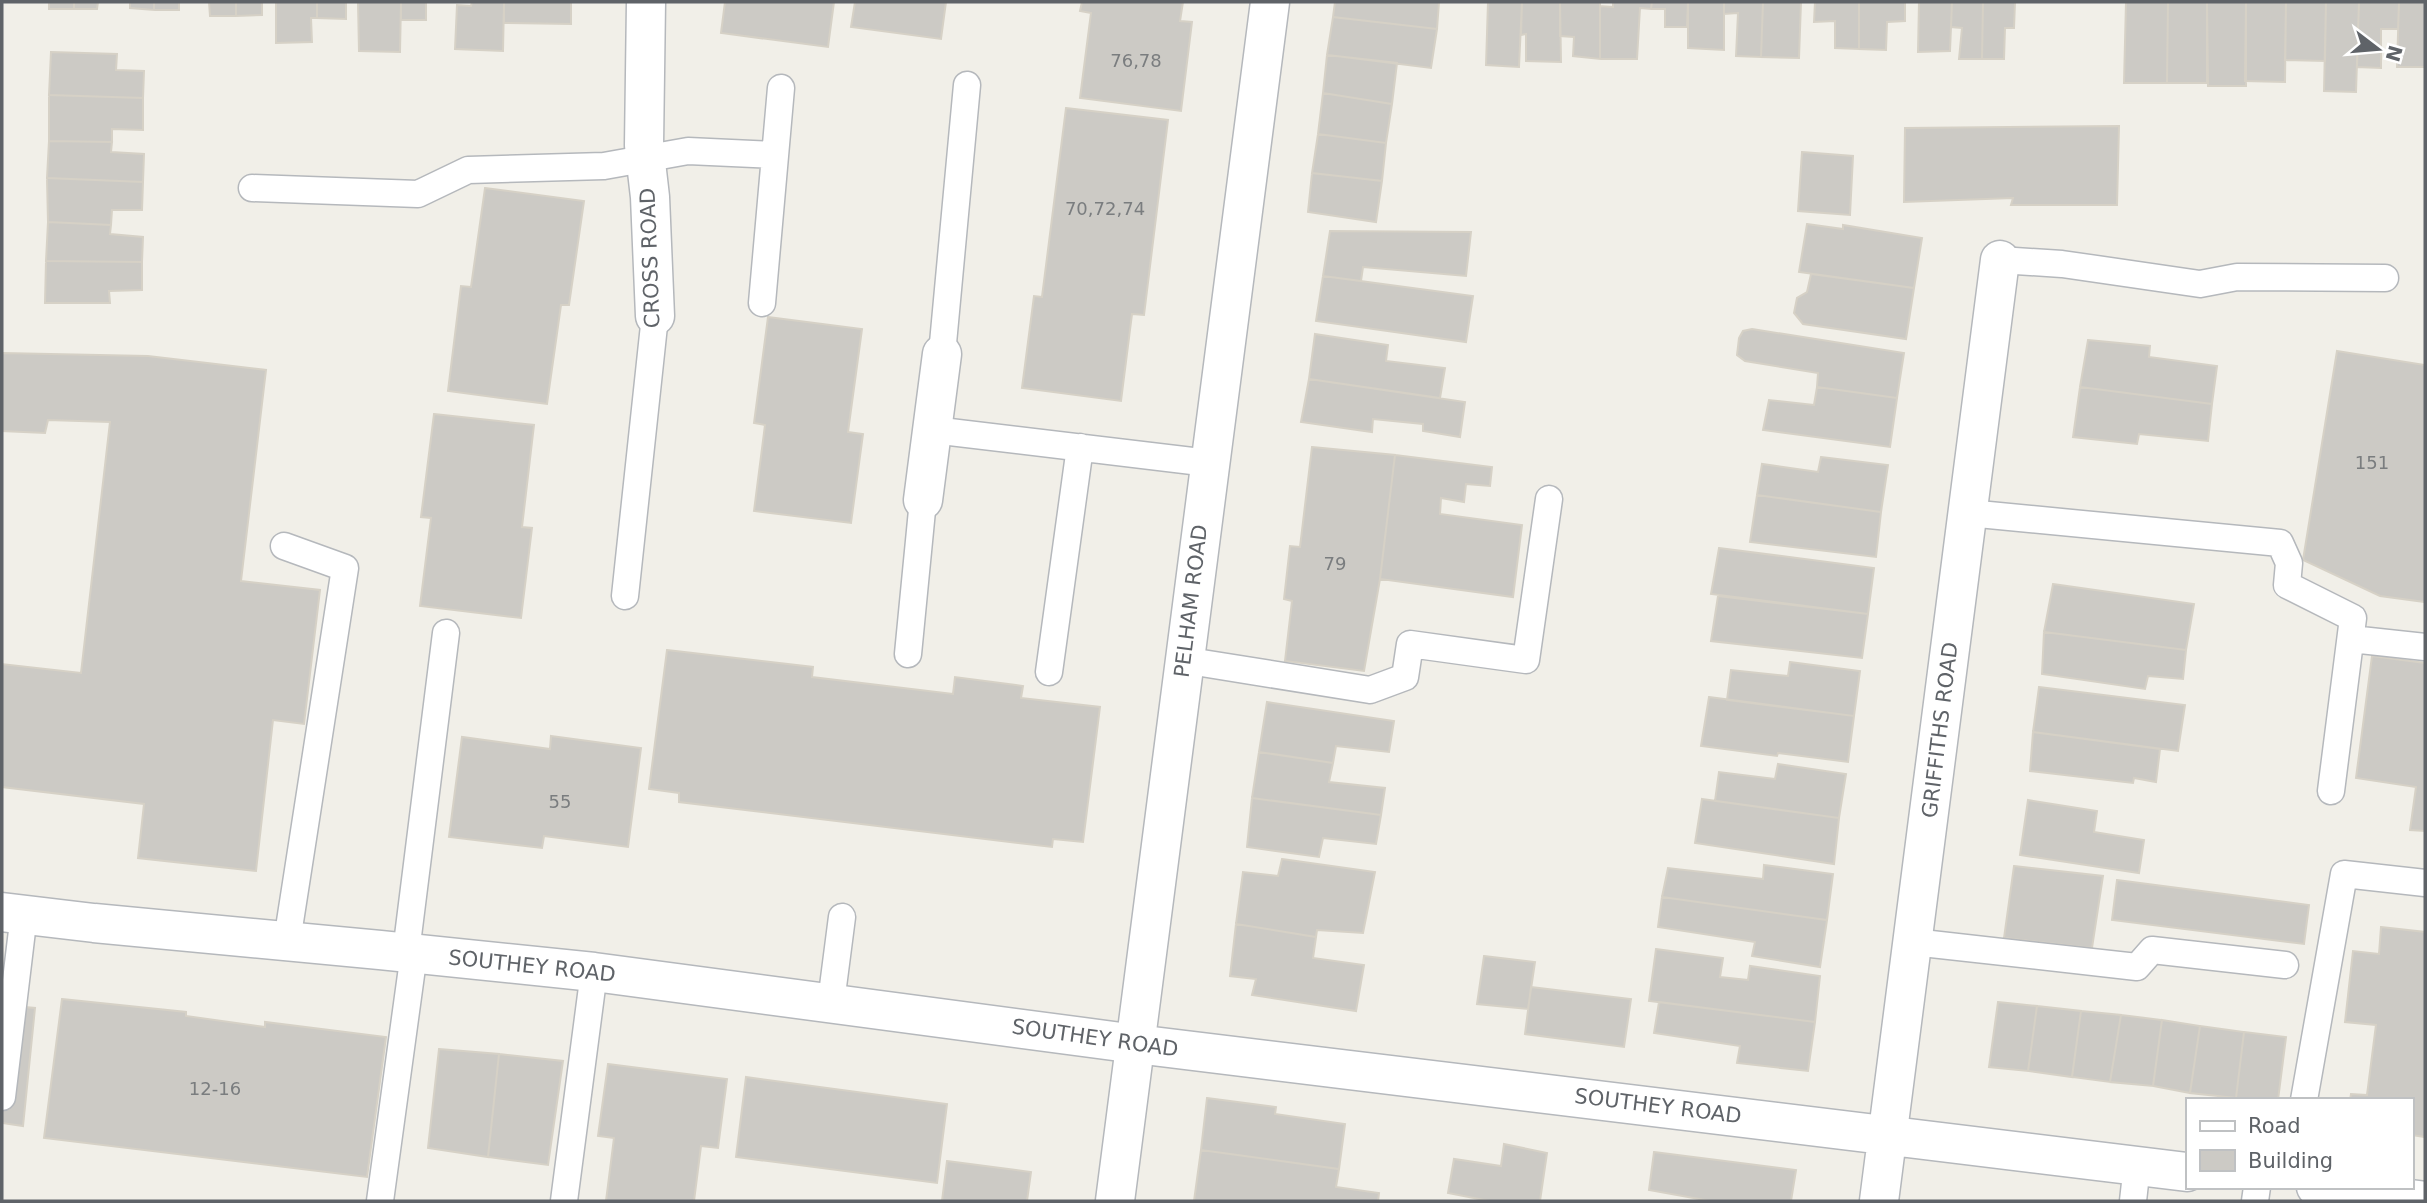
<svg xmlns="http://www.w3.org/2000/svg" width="2427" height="1203" font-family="'DejaVu Sans',sans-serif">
<rect width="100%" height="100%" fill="#f1efe8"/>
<!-- building -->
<path fill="#cccac5" stroke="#d6d1c6" stroke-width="2" d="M 49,2 L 74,2 L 74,9 L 49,9 Z
M 74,2 L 98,2 L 97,9 L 74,9 Z
M 130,2 L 154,2 L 154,10 L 130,8 Z
M 154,2 L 179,2 L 179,10 L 154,10 Z
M 209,2 L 236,2 L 236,16 L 210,16 Z
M 236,2 L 262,2 L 262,15 L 236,16 Z
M 276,2 L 317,2 L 317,18 L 311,18 L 312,42 L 276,43 Z
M 317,2 L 346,2 L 346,19 L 317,18 Z
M 358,2 L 401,2 L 400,52 L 359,51 Z
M 401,2 L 426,2 L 426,20 L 401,20 Z
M 472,2 L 504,2 L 503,51 L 455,49 L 457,5 L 471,6 Z
M 504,2 L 571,2 L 571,24 L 504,23 Z
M 725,2 L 834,2 L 828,47 L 721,33 Z
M 855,2 L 946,2 L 941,39 L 851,27 Z
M 1082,2 L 1183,2 L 1180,21 L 1192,22 L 1181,111 L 1080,98 L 1091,13 L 1080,11 Z
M 1335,2 L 1439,2 L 1437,29 L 1333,17 Z
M 1488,2 L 1522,2 L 1519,67 L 1486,65 Z
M 1522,2 L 1560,2 L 1561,62 L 1526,61 L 1526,34 L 1521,35 Z
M 1560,2 L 1600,2 L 1600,59 L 1573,56 L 1574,37 L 1560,36 Z
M 1613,2 L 1652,2 L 1651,9 L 1640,8 L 1637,59 L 1600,59 L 1600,6 L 1613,7 Z
M 1652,2 L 1688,2 L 1687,27 L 1665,27 L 1665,9 L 1651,9 Z
M 1688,2 L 1724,2 L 1724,50 L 1688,48 Z
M 1724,2 L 1763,2 L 1761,57 L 1736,56 L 1738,13 L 1724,14 Z
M 1763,2 L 1801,2 L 1799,58 L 1761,57 Z
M 1815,2 L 1859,2 L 1859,49 L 1835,48 L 1835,21 L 1814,22 Z
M 1859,2 L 1905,2 L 1905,21 L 1887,22 L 1886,50 L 1859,49 Z
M 1919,2 L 1952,2 L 1950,51 L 1918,52 Z
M 1952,2 L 1983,2 L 1982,59 L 1959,59 L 1962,28 L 1951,27 Z
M 1983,2 L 2015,2 L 2014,28 L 2005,28 L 2004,59 L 1982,59 Z
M 2126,2 L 2168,2 L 2167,83 L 2124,83 Z
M 2168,2 L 2207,2 L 2207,83 L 2167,83 Z
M 2207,2 L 2246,2 L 2246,86 L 2208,86 Z
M 2246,2 L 2286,2 L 2285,82 L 2245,81 Z
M 2286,2 L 2326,2 L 2325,61 L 2285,60 Z
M 2326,2 L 2359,2 L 2356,92 L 2324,91 Z
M 2359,2 L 2399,2 L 2398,29 L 2381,29 L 2381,68 L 2357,67 Z
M 2399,2 L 2425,2 L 2425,67 L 2397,67 Z
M 1333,17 L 1437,29 L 1431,68 L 1327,55 Z
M 51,52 L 117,54 L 116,70 L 144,71 L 143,98 L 49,95 Z
M 1327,55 L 1397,63 L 1392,104 L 1323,93 Z
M 1323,93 L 1392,104 L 1386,143 L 1318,134 Z
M 49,95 L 143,98 L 143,130 L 112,129 L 112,142 L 49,141 Z
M 1066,108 L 1168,120 L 1144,315 L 1132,314 L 1121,401 L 1022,388 L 1034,296 L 1042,297 Z
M 2119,126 L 2117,205 L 2011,205 L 2013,198 L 1904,202 L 1905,128 Z
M 1318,134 L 1386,143 L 1382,181 L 1312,173 Z
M 49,141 L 112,142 L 111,152 L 144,154 L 143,182 L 47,178 Z
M 1802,152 L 1853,156 L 1850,215 L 1798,211 Z
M 1312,173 L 1382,181 L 1376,222 L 1308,212 Z
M 47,178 L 143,182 L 142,210 L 112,210 L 111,225 L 48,222 Z
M 485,188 L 584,201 L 569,305 L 561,305 L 547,404 L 448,391 L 461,286 L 471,287 Z
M 48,222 L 111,225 L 110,234 L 143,237 L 142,262 L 46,261 Z
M 1807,224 L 1843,229 L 1843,225 L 1922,238 L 1914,288 L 1799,272 Z
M 1330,231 L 1471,232 L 1466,276 L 1363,267 L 1361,281 L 1323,276 Z
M 46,261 L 142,262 L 142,290 L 109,291 L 110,303 L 45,303 Z
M 1811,274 L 1914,288 L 1906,339 L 1803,324 L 1794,313 L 1797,298 L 1807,292 Z
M 1323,276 L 1473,296 L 1466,342 L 1316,321 Z
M 768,317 L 862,329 L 848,432 L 863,434 L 851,523 L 754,511 L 765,425 L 754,423 Z
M 1752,329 L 1904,353 L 1897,398 L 1817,387 L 1818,373 L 1745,361 L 1737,355 L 1739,338 L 1743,331 Z
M 1315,334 L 1388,345 L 1386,361 L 1445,368 L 1440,398 L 1309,379 Z
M 2088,340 L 2150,346 L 2149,357 L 2217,366 L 2212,404 L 2080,387 Z
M 2337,351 L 2425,365 L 2425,602 L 2380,596 L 2303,560 Z
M 2,353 L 148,356 L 266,370 L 241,581 L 320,590 L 304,724 L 273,720 L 256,871 L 138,858 L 144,804 L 2,787 L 2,664 L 81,673 L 110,422 L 48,420 L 45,433 L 2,431 Z
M 1309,379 L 1465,402 L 1460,437 L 1423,431 L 1423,424 L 1373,419 L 1372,432 L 1301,422 Z
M 1817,387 L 1897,398 L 1890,447 L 1763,430 L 1769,400 L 1814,405 Z
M 2080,387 L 2212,404 L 2208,441 L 2139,434 L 2137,444 L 2073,437 Z
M 434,414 L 534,425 L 522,527 L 532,528 L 521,618 L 420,606 L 431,518 L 421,517 Z
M 1312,447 L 1395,455 L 1380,579 L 1364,671 L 1285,661 L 1292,601 L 1284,599 L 1290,546 L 1300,547 Z
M 1395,455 L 1492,467 L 1490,486 L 1466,484 L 1464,502 L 1441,498 L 1440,514 L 1522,525 L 1513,597 L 1380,579 Z
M 1821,457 L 1888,465 L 1881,512 L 1757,495 L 1762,464 L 1818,472 Z
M 1757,495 L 1881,512 L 1876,557 L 1750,542 Z
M 1719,548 L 1874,568 L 1868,614 L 1711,594 Z
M 2053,584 L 2194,604 L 2186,650 L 2044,632 Z
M 1718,596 L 1868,614 L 1862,658 L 1711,641 Z
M 2044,632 L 2186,650 L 2183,679 L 2148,676 L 2145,689 L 2042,674 Z
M 667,650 L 813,667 L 812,677 L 953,694 L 955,677 L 1023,686 L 1021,698 L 1100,707 L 1083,842 L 1053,839 L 1052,847 L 679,802 L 679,793 L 649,789 Z
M 2372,656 L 2425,663 L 2425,831 L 2410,830 L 2416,787 L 2356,778 Z
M 1790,662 L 1860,671 L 1854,716 L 1727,700 L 1731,670 L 1788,676 Z
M 2039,687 L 2185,705 L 2178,751 L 2033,732 Z
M 1709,697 L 1854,716 L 1848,762 L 1778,753 L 1777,756 L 1701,746 Z
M 1267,702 L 1394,721 L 1389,752 L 1336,746 L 1333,763 L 1259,752 Z
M 2033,732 L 2160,749 L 2156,782 L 2134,778 L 2133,783 L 2030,771 Z
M 551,736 L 641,748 L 628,847 L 544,836 L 542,848 L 449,837 L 462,737 L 550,749 Z
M 1259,752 L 1333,763 L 1329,782 L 1385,788 L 1381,815 L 1252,798 Z
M 1778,764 L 1846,774 L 1839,818 L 1715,801 L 1719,772 L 1775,779 Z
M 1252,798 L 1381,815 L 1376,844 L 1323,838 L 1319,857 L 1247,847 Z
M 1702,799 L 1839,818 L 1834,864 L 1695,843 Z
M 2028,800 L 2097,811 L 2094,832 L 2144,840 L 2139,873 L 2020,855 Z
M 1282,859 L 1375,872 L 1363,933 L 1317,930 L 1316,937 L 1236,924 L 1243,872 L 1278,876 Z
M 1764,865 L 1833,874 L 1827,920 L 1662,897 L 1668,868 L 1763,879 Z
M 2014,866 L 2103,876 L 2092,948 L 2004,938 Z
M 2117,880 L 2309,905 L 2304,944 L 2112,920 Z
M 1662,897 L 1827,920 L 1820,967 L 1752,956 L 1755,942 L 1658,927 Z
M 1236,924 L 1316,937 L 1313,958 L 1364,965 L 1356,1011 L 1252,995 L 1256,979 L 1230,976 Z
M 2381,927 L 2425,932 L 2425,1137 L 2411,1135 L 2411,1100 L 2350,1100 L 2351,1094 L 2367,1095 L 2376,1025 L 2345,1022 L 2353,951 L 2379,954 Z
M 1656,949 L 1723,958 L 1720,977 L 1748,980 L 1750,966 L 1820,976 L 1815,1022 L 1649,1001 Z
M 1484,956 L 1535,962 L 1528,1009 L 1477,1004 Z
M 1531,987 L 1631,999 L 1624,1047 L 1525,1034 Z
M 62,999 L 186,1012 L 186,1016 L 265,1027 L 265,1022 L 386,1037 L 367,1177 L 44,1138 Z
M 1659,1002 L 1815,1022 L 1808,1071 L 1737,1063 L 1740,1046 L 1654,1033 Z
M 1998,1002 L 2037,1006 L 2028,1071 L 1989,1067 Z
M 2,1005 L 35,1008 L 23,1126 L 2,1123 Z
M 2037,1006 L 2081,1011 L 2072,1077 L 2028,1071 Z
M 2081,1011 L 2121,1015 L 2110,1082 L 2072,1077 Z
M 2121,1015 L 2162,1020 L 2153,1086 L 2110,1082 Z
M 2162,1020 L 2200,1026 L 2190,1093 L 2153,1086 Z
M 2200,1026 L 2244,1032 L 2236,1098 L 2190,1093 Z
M 2244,1032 L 2286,1037 L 2278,1100 L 2236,1098 Z
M 439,1049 L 499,1054 L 488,1157 L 428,1148 Z
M 499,1054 L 563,1061 L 548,1165 L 488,1157 Z
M 608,1064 L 727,1079 L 718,1148 L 701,1146 L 694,1201 L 606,1201 L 614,1138 L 598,1136 Z
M 746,1077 L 947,1104 L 937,1183 L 736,1157 Z
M 1207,1098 L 1276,1107 L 1275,1114 L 1345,1124 L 1339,1169 L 1201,1150 Z
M 1504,1144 L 1547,1153 L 1540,1201 L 1489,1201 L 1448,1193 L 1454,1159 L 1501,1166 Z
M 1201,1150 L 1339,1169 L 1336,1187 L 1379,1193 L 1378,1201 L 1194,1201 Z
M 1654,1152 L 1796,1170 L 1791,1201 L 1710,1201 L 1649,1190 Z
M 947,1161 L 1031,1172 L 1027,1201 L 942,1201 Z"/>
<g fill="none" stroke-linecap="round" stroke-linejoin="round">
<!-- service casing -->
<g stroke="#b5b8bc" stroke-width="29">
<path id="service" d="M 252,188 L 418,194 L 468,170 L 604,166 L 688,151 L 775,155
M 2000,260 L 2062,264 L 2200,284 L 2237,277 L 2385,278
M 762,303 L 781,88
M 942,354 L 967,85
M 933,430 L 1209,463
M 1968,513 L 2280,543 L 2289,563 L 2287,585 L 2353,618 L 2331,791
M 284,546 L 345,568 L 287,941
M 625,596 L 655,316
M 2351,639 L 2425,647
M 908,654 L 923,500
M 1183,660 L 1370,690 L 1405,677 L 1410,644 L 1526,660 L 1549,499
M 1049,672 L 1080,447
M 1913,942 L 2137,967 L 2152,950 L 2285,965
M 406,952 L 446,633
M 831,1002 L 842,917
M 2,1097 L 24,914
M 2304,1100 L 2344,874 L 2425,883
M 380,1201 L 414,953
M 564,1201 L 594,972
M 2133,1201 L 2137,1165
M 2255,1201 L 2257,1187"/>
</g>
<!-- minor casing -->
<g stroke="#b5b8bc" stroke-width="41">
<path id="minor" d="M 646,2 L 644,145 L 650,197 L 655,316
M 923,500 L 942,354
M 2,912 L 94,923 L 380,950 L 594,972 L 1136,1044 L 2187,1172
M 2316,1187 L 2425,1201
M 1115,1201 L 1270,2
M 1879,1201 L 2000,260"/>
</g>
<!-- service -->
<use href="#service" stroke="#fff" stroke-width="26"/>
<!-- minor -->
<use href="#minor" stroke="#fff" stroke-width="38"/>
</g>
<g text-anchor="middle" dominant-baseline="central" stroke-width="6" stroke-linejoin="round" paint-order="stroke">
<!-- number labels -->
<g font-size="18" fill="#7a7d7f">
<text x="1136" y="60">76,78</text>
<text x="1105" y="208">70,72,74</text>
<text x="2372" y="462">151</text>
<text x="1335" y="563">79</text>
<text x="560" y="801">55</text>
<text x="215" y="1088">12-16</text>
</g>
<!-- street labels -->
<g font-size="21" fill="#5f6368" stroke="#fff">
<text transform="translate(650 258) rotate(-92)">CROSS ROAD</text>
<text transform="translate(1191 601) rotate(-83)">PELHAM ROAD</text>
<text transform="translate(1940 730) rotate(-83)">GRIFFITHS ROAD</text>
<text transform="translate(532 966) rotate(6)">SOUTHEY ROAD</text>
<text transform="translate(1095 1038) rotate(8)">SOUTHEY ROAD</text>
<text transform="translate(1658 1106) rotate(7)">SOUTHEY ROAD</text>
</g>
</g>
<!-- border -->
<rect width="2427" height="1203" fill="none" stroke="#5f6368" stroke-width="7"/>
<!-- legend -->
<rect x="2186" y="1098" width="228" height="91" fill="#ffffff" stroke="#bfc1c3" stroke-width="2"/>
<rect x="2200" y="1121" width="35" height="10" fill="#ffffff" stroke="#bfc1c3" stroke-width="2"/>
<text x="2248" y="1133" font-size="21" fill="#5f6368">Road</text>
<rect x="2200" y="1150" width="35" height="21" fill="#cccac5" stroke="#bfc1c3" stroke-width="2"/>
<text x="2248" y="1168" font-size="21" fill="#5f6368">Building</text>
<!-- north arrow -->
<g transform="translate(2378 49) rotate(106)" stroke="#ffffff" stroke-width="5" paint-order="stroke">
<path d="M0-5L12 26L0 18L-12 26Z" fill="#5f6368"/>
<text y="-10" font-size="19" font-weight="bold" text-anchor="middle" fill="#5f6368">N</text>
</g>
</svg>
